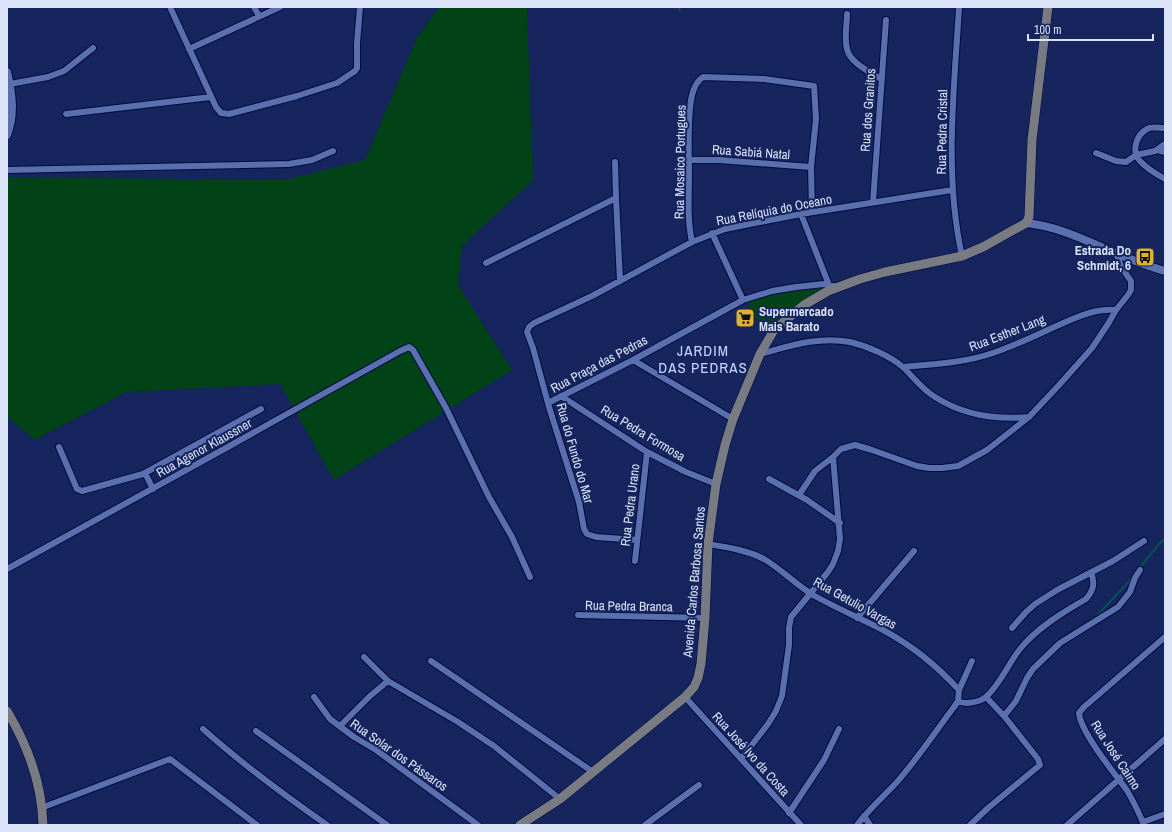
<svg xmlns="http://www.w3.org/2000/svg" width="1172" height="832" font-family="'Archivo Narrow',sans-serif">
<rect width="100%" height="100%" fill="#16255d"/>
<!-- green -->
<path fill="#014216" d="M 439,7 L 527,7 L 533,180 L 462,246 L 458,285 L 512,370 L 334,480 L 280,384 L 126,392 L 35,440 L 7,417 L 7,177 L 285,180 L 365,160 L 417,38 Z
M 829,286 L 773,325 L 765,333 L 745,301 L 772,293 Z"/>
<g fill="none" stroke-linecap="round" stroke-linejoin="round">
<!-- stream -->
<path stroke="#084b53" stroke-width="2.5" d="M 678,7 L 680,11
M 1139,569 L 1159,544 L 1165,539
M 1095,618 L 1134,576"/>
<!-- minor casing -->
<g stroke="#040940" stroke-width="8">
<path id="minor" d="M 170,7 L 216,107 L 221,113 L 229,114 L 297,96 L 337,83 L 355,71 L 357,68 L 357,43 L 360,7
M 254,7 L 259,16
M 959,8 C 954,90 944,175 962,256
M 847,14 C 847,25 844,38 847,49 C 850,63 870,72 881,79
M 189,49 L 280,7
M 10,84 L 48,77 L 64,71 L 93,48
M 66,114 L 211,97
M 1165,128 C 1159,128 1152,126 1147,129 C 1136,135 1131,152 1140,161 C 1147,169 1156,174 1165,179
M 1157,150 L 1165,152
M 1096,153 L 1116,161 L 1126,162 L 1136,155 L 1155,151 L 1165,144
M 689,160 L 719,160 L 811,167
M 615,162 L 616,198
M 7,170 L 289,164 L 312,160 L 333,151
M 873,202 L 886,20
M 801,214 L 829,285
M 712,233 L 743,300
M 692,242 C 687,219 689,195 689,171 C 689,147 687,118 692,95 C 694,87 697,81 703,77 L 764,79 L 814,86 L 816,119 L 811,167 L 812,212
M 486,263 L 616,198 L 620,281
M 760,354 C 790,346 818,336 850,342 C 867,346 891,356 904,368 C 914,378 923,390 935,397 C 963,415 996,420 1029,417
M 633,360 L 733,419
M 903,367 C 934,364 964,363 993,353 C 1013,346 1033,337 1052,328 C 1073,319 1093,308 1116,310
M 561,396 L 647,452 L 686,472 L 716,484
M 548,403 L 633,360 L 743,300 L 772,291 L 796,287 L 824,284 L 838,287
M 59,447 L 77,489 L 82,491 L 143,474 L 261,409
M 145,473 L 153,489
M 769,479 L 807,500 L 840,523
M 799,495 L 815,471 L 833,457
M 637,540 L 596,537 L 587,534 L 584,529 L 579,502 L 549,407 L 533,348 L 527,332 L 529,327 L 534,323 L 592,296 L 692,242 L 725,229 L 801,214 L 952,190
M 708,544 C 726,547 747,550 764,559 C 781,569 795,584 813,595 C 836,608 860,618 883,630 C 911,645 938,667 959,690
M 635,561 L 647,452
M 7,569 L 226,448 L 400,351 L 409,347 L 413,350 L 446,408 L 489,497 L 512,537 L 530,577
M 578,615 L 705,618
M 857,618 L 914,551
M 1012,628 L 1026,612 L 1035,604 L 1057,590 L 1113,561 L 1144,541
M 364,657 L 388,681 L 458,722 L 494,746 L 560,799
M 431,661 L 593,772
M 314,697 L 330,719 L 354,737 L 376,750 L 478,825
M 685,697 L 801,825
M 958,701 C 965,705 980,702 986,697 C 1001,683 1008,664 1020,649 C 1037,628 1063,612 1086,599 C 1094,590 1095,583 1091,572
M 1004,716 L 1016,701 L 1027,678 L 1033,669 L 1060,643 L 1118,607 L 1130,592 L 1135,578 L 1140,570
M 340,726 L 370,696 L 388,681
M 203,729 C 242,764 284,795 327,825
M 256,731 L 387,825
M 741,759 L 768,724 L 776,711 L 782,696 L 789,645 L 789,628 L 791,617 L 828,572 L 833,564 L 838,551 L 840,539 L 833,457 L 841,449 L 855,445 L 872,450 L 917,466 L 929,468 L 942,468 L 958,466 L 987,450 L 1029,417 L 1060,384 L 1092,348 L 1108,324 L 1116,310 L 1128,295 L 1131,290 L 1131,281 L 1122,268 L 1116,253
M 41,808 L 170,759 L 257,825
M 789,813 L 824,760 L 839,729
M 864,816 L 870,825
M 1143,822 L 1165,814
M 645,825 L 699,785
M 857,825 C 869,809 884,796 897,782 C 918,758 935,732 954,707 L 958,701 L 959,690 L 972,661
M 970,825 L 988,808 L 1040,765 L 1038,759 L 1004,716 L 986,697
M 1067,825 L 1165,739
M 1144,825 C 1139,813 1133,800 1126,789 C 1114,773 1080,731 1079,713 L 1084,707 L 1165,637"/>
</g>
<!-- tertiary casing -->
<g stroke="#040940" stroke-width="10">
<path id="tertiary" d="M 7,72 C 12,93 15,115 7,135
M 1026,223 C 1057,226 1085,240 1113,252 C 1130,259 1147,266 1165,271"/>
</g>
<!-- secondary casing -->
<g stroke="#040940" stroke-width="10">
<path id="secondary" d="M 7,711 C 28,746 42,784 43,825
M 520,825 L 560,799 L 685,697 L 694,687 L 698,678 L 701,664 L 705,618 L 708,544 L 716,484 L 725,445 L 733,419 L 760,354 L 774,330 L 804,305 L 828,291 L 860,279 L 885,272 L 962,256 L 983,247 L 1026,223 L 1029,217 L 1032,140 L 1048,7"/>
</g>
<!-- minor -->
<use href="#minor" stroke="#596fae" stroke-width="6"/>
<!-- tertiary -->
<use href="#tertiary" stroke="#596fae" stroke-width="8"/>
<!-- secondary -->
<use href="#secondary" stroke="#787b82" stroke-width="9"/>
</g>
<!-- icons -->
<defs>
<g id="bus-square" transform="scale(1)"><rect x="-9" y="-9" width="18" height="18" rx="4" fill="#deb133" stroke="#16255d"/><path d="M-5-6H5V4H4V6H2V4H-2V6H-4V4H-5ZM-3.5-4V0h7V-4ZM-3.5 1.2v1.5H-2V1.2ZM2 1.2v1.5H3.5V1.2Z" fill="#111"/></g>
<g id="supermarket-square" transform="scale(1)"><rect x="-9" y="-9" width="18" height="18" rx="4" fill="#deb133" stroke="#16255d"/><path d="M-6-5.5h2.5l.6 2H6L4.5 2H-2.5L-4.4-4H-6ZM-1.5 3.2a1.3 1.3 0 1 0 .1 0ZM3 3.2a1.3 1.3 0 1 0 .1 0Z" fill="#111"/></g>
</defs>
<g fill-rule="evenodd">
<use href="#bus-square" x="1145" y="257"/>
<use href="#supermarket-square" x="745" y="318"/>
</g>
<g text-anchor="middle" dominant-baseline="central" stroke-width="4" stroke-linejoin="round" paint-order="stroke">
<!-- street labels -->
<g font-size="13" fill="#dbe3f9" stroke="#16255d">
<text transform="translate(868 110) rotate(-86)">Rua dos Granitos</text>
<text transform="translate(942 132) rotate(-89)">Rua Pedra Cristal</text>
<text transform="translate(751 152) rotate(4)">Rua Sabiá Natal</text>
<text transform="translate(680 162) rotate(-89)">Rua Mosaico Portugues</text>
<text transform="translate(774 210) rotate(-11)">Rua Relíquia do Oceano</text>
<text transform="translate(1007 333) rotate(-21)">Rua Esther Lang</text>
<text transform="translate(599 364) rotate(-28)">Rua Praça das Pedras</text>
<text transform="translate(643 433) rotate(31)">Rua Pedra Formosa</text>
<text transform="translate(204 448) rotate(-29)">Rua Agenor Klaussner</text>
<text transform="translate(575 453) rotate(74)">Rua do Fundo do Mar</text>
<text transform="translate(630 505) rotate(-83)">Rua Pedra Urano</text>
<text transform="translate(694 582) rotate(-85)">Avenida Carlos Barbosa Santos</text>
<text transform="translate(855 603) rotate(29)">Rua Getulio Vargas</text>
<text transform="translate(629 606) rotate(1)">Rua Pedra Branca</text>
<text transform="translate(751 754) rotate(48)">Rua José Ivo da Costa</text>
<text transform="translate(399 755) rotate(35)">Rua Solar dos Pássaros</text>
<text transform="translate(1116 755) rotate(57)">Rua José Caimo</text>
</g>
<!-- poi labels -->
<g font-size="13" font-weight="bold" fill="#dbe3f9" stroke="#16255d" text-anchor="end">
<text x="1131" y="250">Estrada Do<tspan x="1131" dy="15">Schmidt, 6</tspan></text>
<text x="759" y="311" text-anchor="start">Supermercado<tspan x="759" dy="15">Mais Barato</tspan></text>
</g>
<!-- quarter labels -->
<g font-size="15" letter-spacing="1" fill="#c5d5ff" stroke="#16255d">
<text x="703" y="350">JARDIM<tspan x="703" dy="17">DAS PEDRAS</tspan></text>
</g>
</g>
<!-- border -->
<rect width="1172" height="832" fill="none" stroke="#dbe3f9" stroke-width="16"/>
<!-- scale -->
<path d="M1028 34v6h125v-6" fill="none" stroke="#dbe3f9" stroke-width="2"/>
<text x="1034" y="34" font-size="12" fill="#dbe3f9" stroke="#16255d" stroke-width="3" paint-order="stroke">100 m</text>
</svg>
